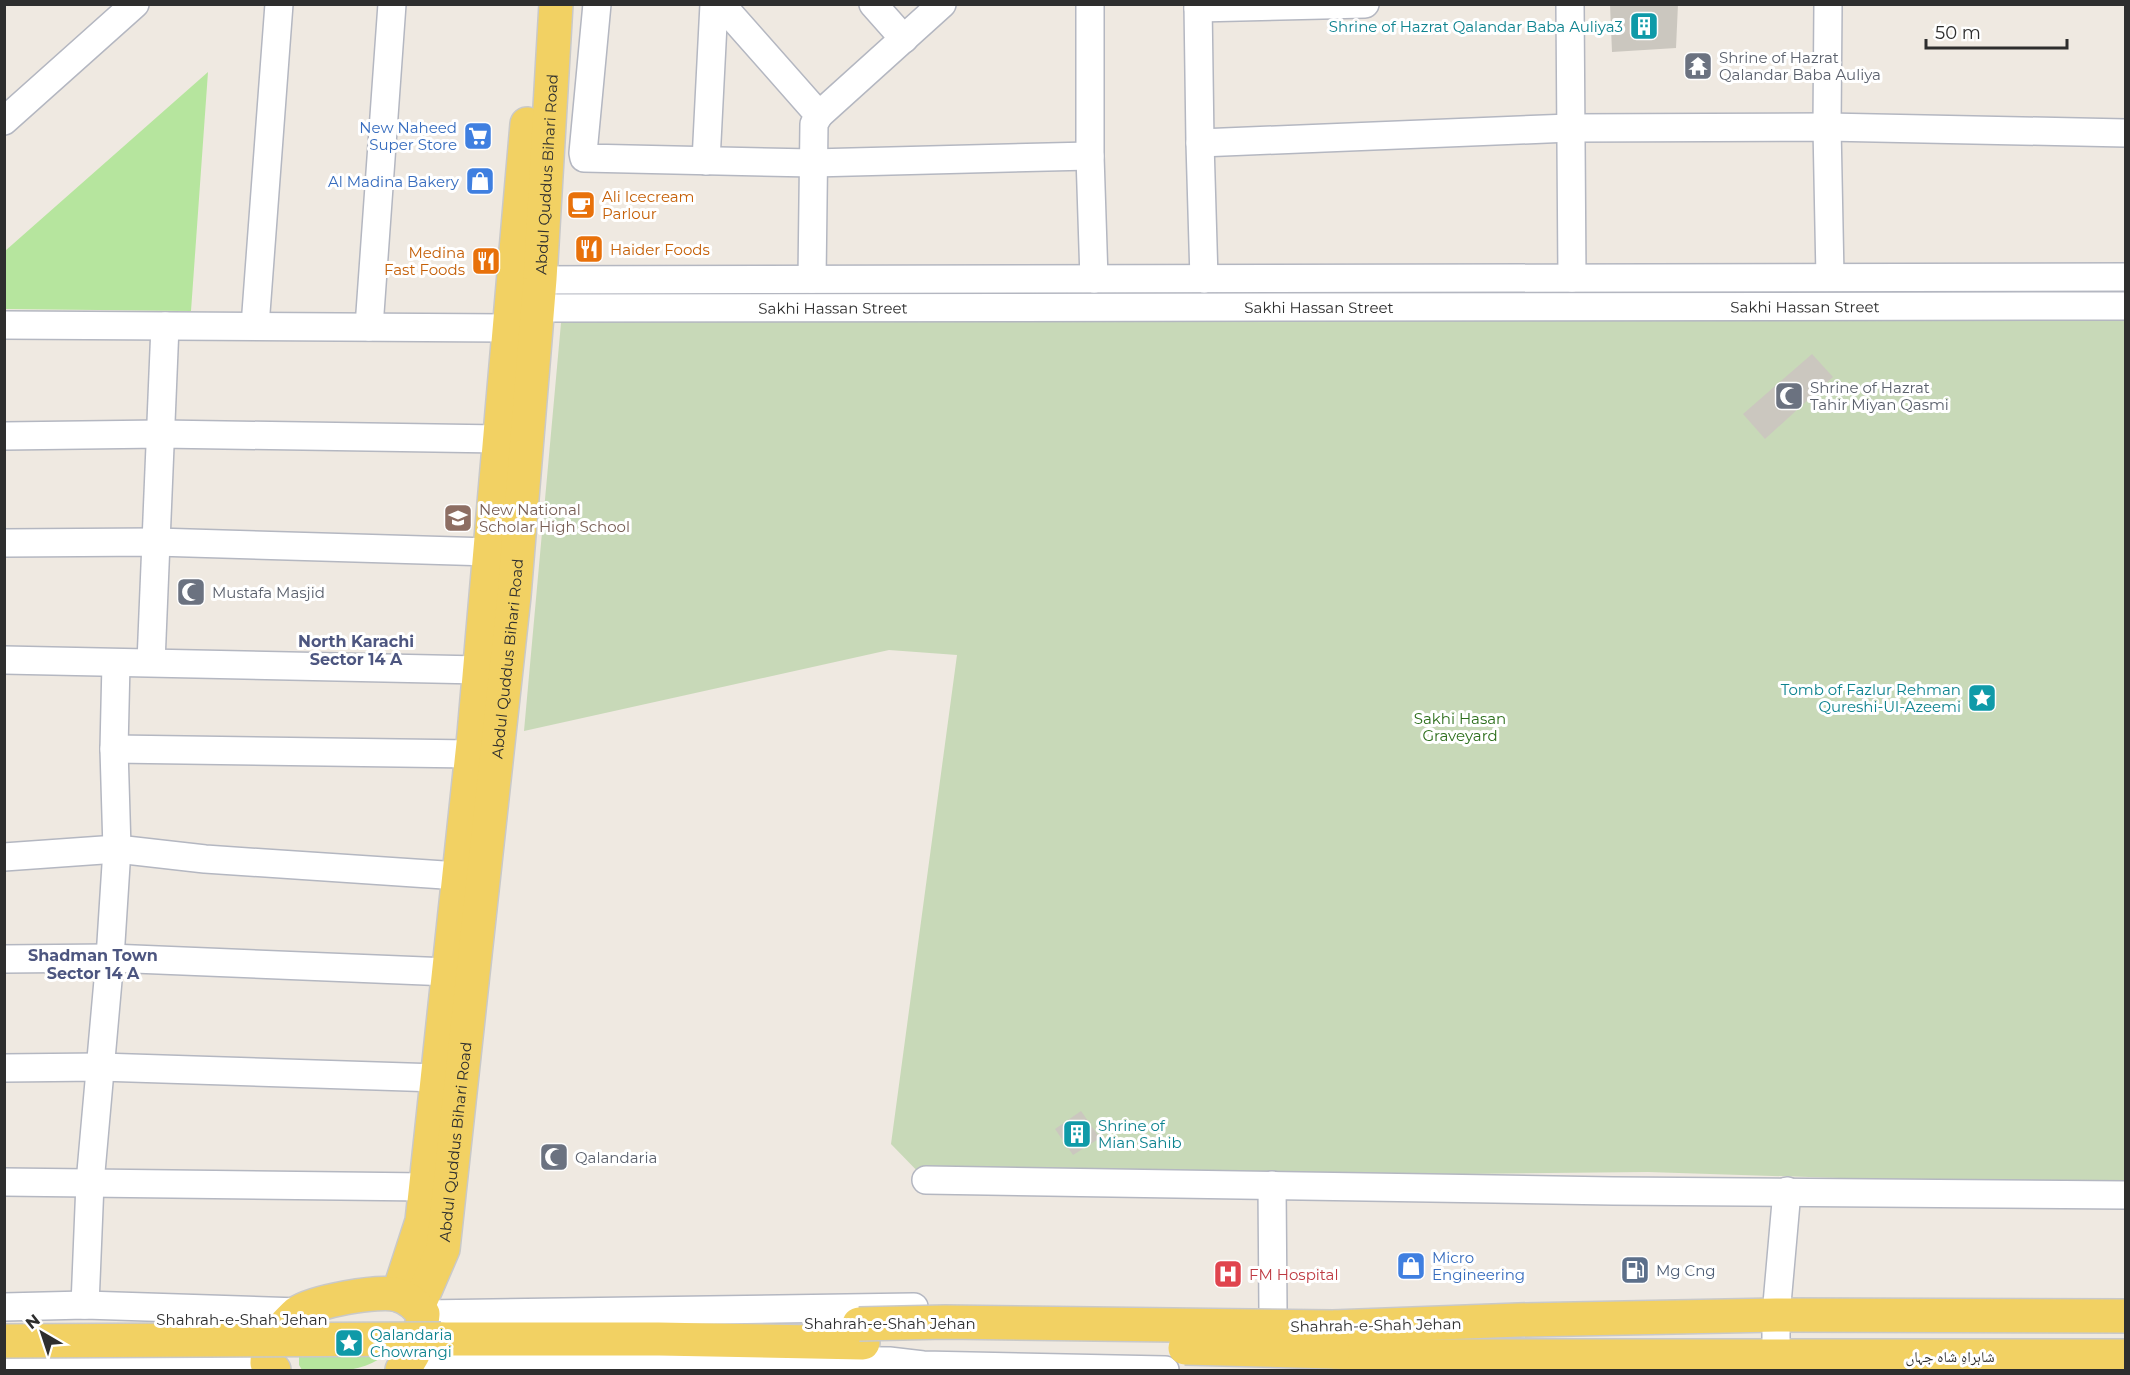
<svg xmlns="http://www.w3.org/2000/svg" width="2130" height="1375" font-family="Montserrat,'Noto Naskh Arabic',sans-serif">
<rect width="100%" height="100%" fill="#efe9e1"/>
<!-- green -->
<path fill="#b6e59e" d="M 208,72 L 191,311 L 5,309 L 5,251 Z
M 363,1322 L 375,1323 L 385,1355 C 359,1375 333,1370 302,1370 L 299,1365 L 299,1353 L 349,1324 Z"/>
<!-- cemetery -->
<path fill="#c8d9b8" d="M 2125,277 L 2125,1187 L 1648,1172 L 926,1180 L 891,1144 L 957,655 L 889,650 L 524,731 L 565,279 Z"/>
<!-- building -->
<path fill="#cbc7bf" d="M 1610,4 L 1678,4 L 1676,48 L 1612,52 Z
M 1812,354 L 1833,377 L 1765,439 L 1743,414 Z
M 1081,1111 L 1100,1138 L 1073,1155 L 1055,1129 Z"/>
<g fill="none" stroke-linecap="round" stroke-linejoin="round">
<!-- minor casing -->
<g stroke="#b4b7c1" stroke-width="30">
<g id="minor">
<path d="M 597,4 L 583,153 L 584,158 L 813,163 L 1090,156"/>
<path d="M 721,4 L 819,115 L 814,124 L 812,279"/>
<path d="M 873,4 L 904,39"/>
<path d="M 1090,4 L 1090,156 L 1094,279"/>
<path d="M 1198,4 L 1200,143 L 1204,279"/>
<path d="M 1570,4 L 1572,278"/>
<path d="M 1828,4 L 1827,127 L 1830,277"/>
<path d="M 1198,8 L 1365,4"/>
<path d="M 819,115 L 942,4"/>
<path d="M 4,121 L 135,4"/>
<path d="M 1200,143 L 1570,128 L 1827,127 L 2126,133"/>
<path d="M 706,161 L 714,4"/>
<path d="M 521,280 L 2126,277"/>
<path id="s1" d="M 519,308 L 2126,306"/>
<path d="M 4,325 L 509,328"/>
<path d="M 255,326 L 279,4"/>
<path d="M 369,327 L 392,4"/>
<path d="M 4,436 L 161,434 L 500,439"/>
<path d="M 4,543 L 156,542 L 490,552"/>
<path d="M 4,660 L 480,670"/>
<path d="M 151,662 L 165,326"/>
<path d="M 114,749 L 472,754"/>
<path d="M 4,857 L 117,849 L 205,859 L 459,876"/>
<path d="M 4,959 L 110,958 L 449,972"/>
<path d="M 4,1068 L 100,1067 L 438,1078"/>
<path d="M 926,1180 L 1613,1191 L 2126,1195"/>
<path d="M 4,1182 L 426,1187"/>
<path d="M 1272,1185 L 1273,1310"/>
<path d="M 85,1305 L 90,1183 L 110,958 L 117,849 L 114,749 L 116,663"/>
<path d="M 4,1307 L 85,1305 L 299,1312"/>
<path d="M 423,1314 L 914,1307"/>
<path d="M 413,1357 L 889,1361 L 923,1365 L 1165,1370"/>
<path d="M 4,1358 L 267,1363"/>
<path d="M 1776,1370 L 1776,1315 L 1787,1191"/>
</g>
</g>
<!-- major casing -->
<g stroke="#c9c9c9" stroke-width="36">
<g id="major">
<path d="M 398,1295 L 422,1221 L 474,734 L 527,124"/>
<path id="s2" d="M 418,1307 L 443,1249 L 514,596 L 540,279 L 556,4"/>
<path d="M 1333,1327 L 1519,1320 L 1776,1315 L 2126,1316"/>
<path d="M 441,1339 L 659,1339 L 863,1343"/>
<path d="M 1333,1352 L 1412,1356 L 2126,1356"/>
<path d="M 274,1370 L 267,1363 L 268,1343 C 277,1334 287,1322 297,1313 C 312,1302 380,1289 398,1295 C 408,1298 417,1306 423,1314 C 421,1337 417,1353 402,1370"/>
</g>
</g>
<!-- minor -->
<use href="#minor" stroke="#fff" stroke-width="27"/>
<!-- major -->
<use href="#major" stroke="#f2d163" stroke-width="33"/>
<!-- major-bridge casing -->
<g stroke="#c9c9c9" stroke-width="36" stroke-linecap="butt">
<path id="major-bridge" d="M 859,1324 L 945,1322 L 1333,1327
M 4,1341 L 441,1339
M 1185,1348 L 1333,1352"/>
</g>
<!-- major-bridge -->
<use href="#major-bridge" stroke="#f2d163" stroke-width="33"/>
</g>
<!-- icons -->
<defs>
<g id="building-square" transform="scale(1.5)"><rect x="-9" y="-9" width="18" height="18" rx="4" fill="#0f9aa8" stroke="#fff"/><path d="M-4-6H4V6H1V3H-1V6H-4ZM-2.5-4.3h1.7v1.8h-1.7ZM.8-4.3h1.7v1.8H.8ZM-2.5-1h1.7V.8h-1.7ZM.8-1h1.7V.8H.8Z" fill="#fff"/></g>
<g id="temple-square" transform="scale(1.5)"><rect x="-9" y="-9" width="18" height="18" rx="4" fill="#6b7280" stroke="#fff"/><path d="M0-6L5-2H3V0L6.5 2.5H4V6H1.5V3h-3V6H-4V2.5H-6.5L-3 0V-2H-5Z" fill="#fff"/></g>
<g id="supermarket-square" transform="scale(1.5)"><rect x="-9" y="-9" width="18" height="18" rx="4" fill="#3f7fe0" stroke="#fff"/><path d="M-6-5.5h2.5l.6 2H6L4.5 2H-2.5L-4.4-4H-6ZM-1.5 3.2a1.3 1.3 0 1 0 .1 0ZM3 3.2a1.3 1.3 0 1 0 .1 0Z" fill="#fff"/></g>
<g id="shop-square" transform="scale(1.5)"><rect x="-9" y="-9" width="18" height="18" rx="4" fill="#3f7fe0" stroke="#fff"/><path d="M-5-2.5h2.3a2.7 3.5 0 0 1 5.4 0H5L5.5 6h-11ZM-1.5-2.5h3a1.5 2.3 0 0 0-3 0Z" fill="#fff"/></g>
<g id="cafe-square" transform="scale(1.5)"><rect x="-9" y="-9" width="18" height="18" rx="4" fill="#e8710a" stroke="#fff"/><path d="M-5.5-4.5H6V0H3Q3 3.5 0 3.5H-2.5Q-5.5 3.5-5.5 0ZM3-3.2v2h1.7v-2ZM-6 4.5H4V6H-6Z" fill="#fff"/></g>
<g id="restaurant-square" transform="scale(1.5)"><rect x="-9" y="-9" width="18" height="18" rx="4" fill="#e8710a" stroke="#fff"/><path d="M-5-6h1v4h1v-4h1v4h1v-4h1v5L-1.5 .5V6h-2V.5L-5-1ZM5-6V6H3V1.5H1.5Q1.5-4 5-6Z" fill="#fff"/></g>
<g id="mosque-square" transform="scale(1.5)"><rect x="-9" y="-9" width="18" height="18" rx="4" fill="#6b7280" stroke="#fff"/><path d="M3.5-4.9A6 6 0 1 0 3.5 4.9A5 5 0 1 1 3.5-4.9Z" fill="#fff"/></g>
<g id="school-square" transform="scale(1.5)"><rect x="-9" y="-9" width="18" height="18" rx="4" fill="#8d6e63" stroke="#fff"/><path d="M0-5L7-2L0 1L-7-2ZM-4 1L0 2.5L4 1V4Q0 6-4 4Z" fill="#fff"/></g>
<g id="sight-square" transform="scale(1.5)"><rect x="-9" y="-9" width="18" height="18" rx="4" fill="#0f9aa8" stroke="#fff"/><path d="M0-6L1.8-2.2L6-1.7L2.9 1.2L3.7 5.4L0 3.3L-3.7 5.4L-2.9 1.2L-6-1.7L-1.8-2.2Z" fill="#fff"/></g>
<g id="fuel-square" transform="scale(1.5)"><rect x="-9" y="-9" width="18" height="18" rx="4" fill="#5c6f8a" stroke="#fff"/><path d="M-5.5-6h7V0h2V4h1.3V-2.5L3-4.5l.8-.8L6-3V5H2.5V1h-1V6h-7ZM-4.2-4.7v3.2H.2V-4.7Z" fill="#fff"/></g>
<g id="hospital-square" transform="scale(1.5)"><rect x="-9" y="-9" width="18" height="18" rx="4" fill="#e0444e" stroke="#fff"/><path d="M-5-5h3v3.5h4V-5h3V5h-3V1.5h-4V5h-3Z" fill="#fff"/></g>
</defs>
<g fill-rule="evenodd">
<use href="#building-square" x="1644" y="26"/>
<use href="#temple-square" x="1698" y="66"/>
<use href="#supermarket-square" x="478" y="136"/>
<use href="#shop-square" x="480" y="181"/>
<use href="#cafe-square" x="581" y="205"/>
<use href="#restaurant-square" x="589" y="249"/>
<use href="#restaurant-square" x="486" y="261"/>
<use href="#mosque-square" x="1789" y="396"/>
<use href="#school-square" x="458" y="518"/>
<use href="#mosque-square" x="191" y="592"/>
<use href="#sight-square" x="1982" y="698"/>
<use href="#building-square" x="1077" y="1134"/>
<use href="#mosque-square" x="554" y="1157"/>
<use href="#shop-square" x="1411" y="1266"/>
<use href="#fuel-square" x="1635" y="1270"/>
<use href="#hospital-square" x="1228" y="1274"/>
<use href="#sight-square" x="349" y="1343"/>
</g>
<g text-anchor="middle" dominant-baseline="central" stroke-width="6" stroke-linejoin="round" paint-order="stroke">
<!-- culture labels -->
<g font-size="15" fill="#0d838f" stroke="#fff" text-anchor="end">
<text x="1623" y="26">Shrine of Hazrat Qalandar Baba Auliya3</text>
<text x="1961" y="689">Tomb of Fazlur Rehman<tspan x="1961" dy="17">Qureshi-Ul-Azeemi</tspan></text>
<text x="1098" y="1125" text-anchor="start">Shrine of<tspan x="1098" dy="17">Mian Sahib</tspan></text>
<text x="370" y="1334" text-anchor="start">Qalandaria<tspan x="370" dy="17">Chowrangi</tspan></text>
</g>
<!-- worship labels -->
<g font-size="15" fill="#5b616d" stroke="#fff" text-anchor="start">
<text x="1719" y="57">Shrine of Hazrat<tspan x="1719" dy="17">Qalandar Baba Auliya</tspan></text>
<text x="1810" y="387">Shrine of Hazrat<tspan x="1810" dy="17">Tahir Miyan Qasmi</tspan></text>
<text x="212" y="592">Mustafa Masjid</text>
<text x="575" y="1157">Qalandaria</text>
</g>
<!-- shop labels -->
<g font-size="15" fill="#366cbe" stroke="#fff" text-anchor="end">
<text x="457" y="127">New Naheed<tspan x="457" dy="17">Super Store</tspan></text>
<text x="459" y="181">Al Madina Bakery</text>
<text x="1432" y="1257" text-anchor="start">Micro<tspan x="1432" dy="17">Engineering</tspan></text>
</g>
<!-- street labels -->
<g font-size="15" fill="#2e2e2e" stroke="#fff">
<text stroke="none"><textPath href="#s2" startOffset="1143">Abdul Quddus Bihari Road</textPath></text>
<text stroke="none"><textPath href="#s1" startOffset="1286">Sakhi Hassan Street</textPath></text>
<text stroke="none"><textPath href="#s1" startOffset="800">Sakhi Hassan Street</textPath></text>
<text stroke="none"><textPath href="#s1" startOffset="314">Sakhi Hassan Street</textPath></text>
<text stroke="none"><textPath href="#s2" startOffset="657">Abdul Quddus Bihari Road</textPath></text>
<text stroke="none"><textPath href="#s2" startOffset="171">Abdul Quddus Bihari Road</textPath></text>
<text x="242" y="1319">Shahrah-e-Shah Jehan</text>
<text x="890" y="1323">Shahrah-e-Shah Jehan</text>
<text transform="translate(1376 1325) rotate(-1)">Shahrah-e-Shah Jehan</text>
<text x="1950" y="1356">شاہراہِ شاہ جہاں</text>
</g>
<!-- food labels -->
<g font-size="15" fill="#c56008" stroke="#fff" text-anchor="start">
<text x="602" y="196">Ali Icecream<tspan x="602" dy="17">Parlour</tspan></text>
<text x="610" y="249">Haider Foods</text>
<text x="465" y="252" text-anchor="end">Medina<tspan x="465" dy="17">Fast Foods</tspan></text>
</g>
<!-- education labels -->
<g font-size="15" fill="#785e54" stroke="#fff" text-anchor="start">
<text x="479" y="509">New National<tspan x="479" dy="17">Scholar High School</tspan></text>
</g>
<!-- park labels -->
<g font-size="15" fill="#2c6e1b" stroke="#fff">
<text x="1460" y="718">Sakhi Hasan<tspan x="1460" dy="17">Graveyard</tspan></text>
</g>
<!-- service labels -->
<g font-size="15" fill="#4e5e75" stroke="#fff" text-anchor="start">
<text x="1656" y="1270">Mg Cng</text>
</g>
<!-- health labels -->
<g font-size="15" fill="#be3a42" stroke="#fff" text-anchor="start">
<text x="1249" y="1274">FM Hospital</text>
</g>
<!-- neighbourhood labels -->
<g font-size="16" font-weight="bold" fill="#4d5680" stroke="#fff">
<text x="356" y="641">North Karachi<tspan x="356" dy="18">Sector 14 A</tspan></text>
<text x="93" y="955">Shadman Town<tspan x="93" dy="18">Sector 14 A</tspan></text>
</g>
</g>
<!-- border -->
<rect width="2130" height="1375" fill="none" stroke="#2e2e2e" stroke-width="12"/>
<!-- north arrow -->
<g transform="translate(42 1333) rotate(321)" stroke="#ffffff" stroke-width="4.5" paint-order="stroke">
<path d="M0-4.5L10 22L0 15L-10 22Z" fill="#2e2e2e"/>
<text y="-9" font-size="16" font-weight="bold" text-anchor="middle" fill="#2e2e2e">N</text>
</g>
<!-- scale -->
<path d="M1926 39v9h141v-9" fill="none" stroke="#2e2e2e" stroke-width="3"/>
<text x="1935" y="39" font-size="18" fill="#2e2e2e" stroke="#ffffff" stroke-width="4.5" paint-order="stroke">50 m</text>
</svg>
